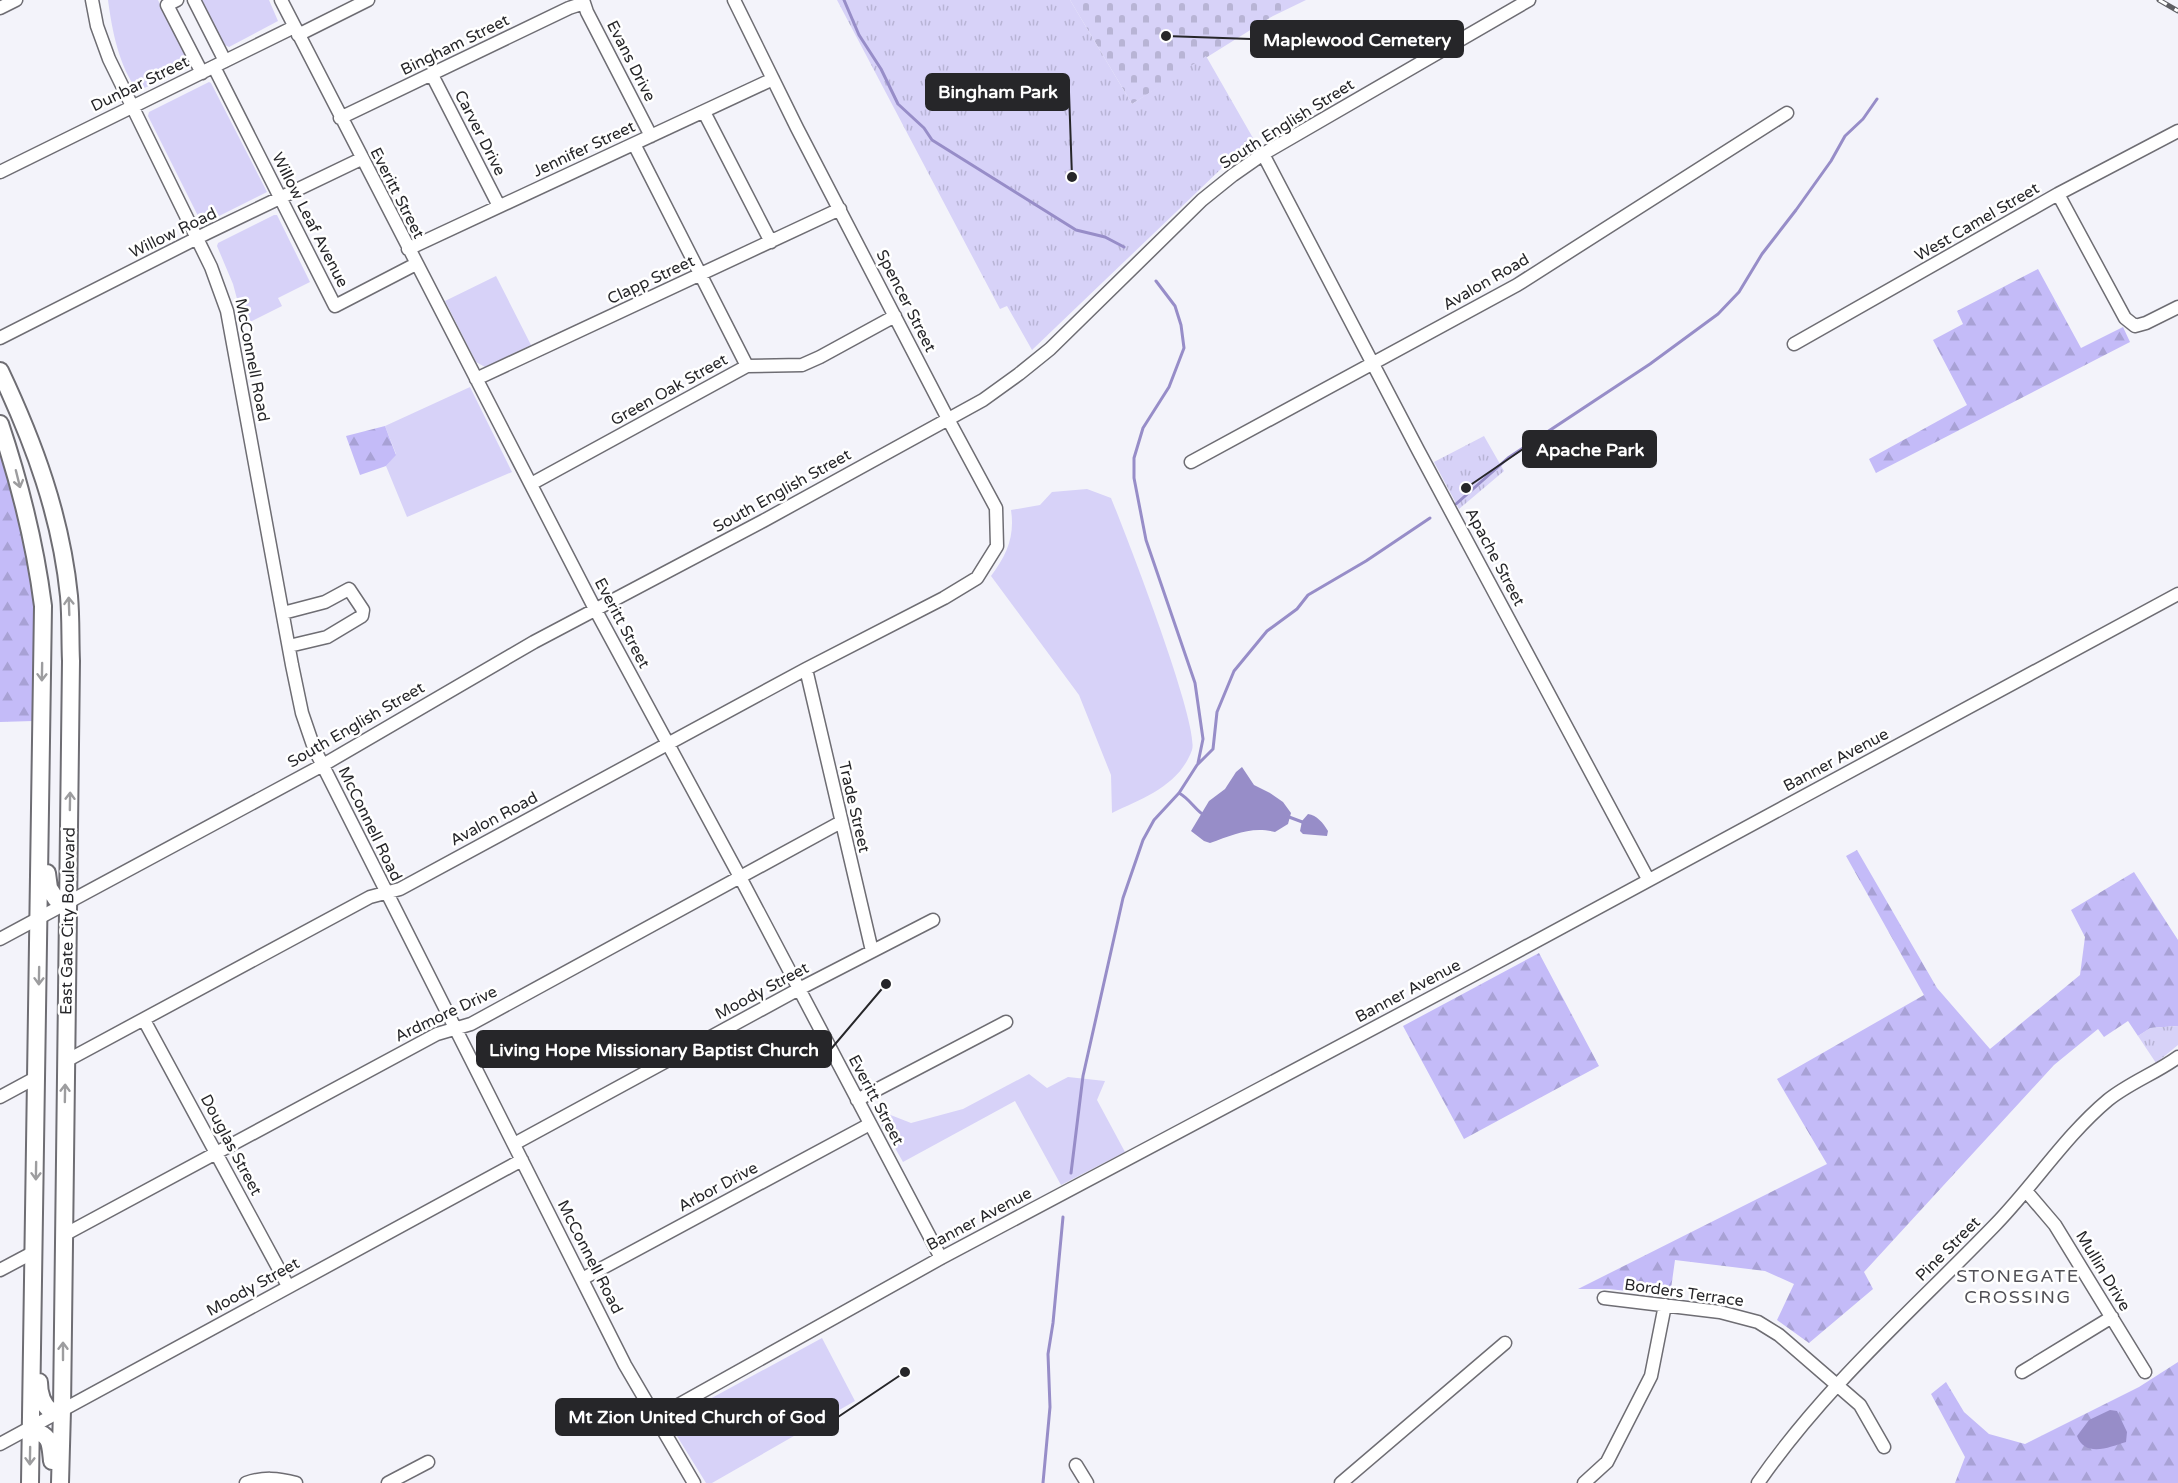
<svg xmlns="http://www.w3.org/2000/svg" width="2178" height="1483" font-family="'Varela Round',sans-serif">
<defs>
<pattern id="forest-firs" width="22" height="20" patternUnits="userSpaceOnUse" patternTransform="scale(1.5)"><rect width="22" height="20" fill="#c4bbf8"/><path d="M5 1l3.5 6h-7zM16 11l3.5 6h-7z" fill="#a8a1d5"/></pattern>
<pattern id="cemetery-stones" width="16" height="16" patternUnits="userSpaceOnUse" patternTransform="scale(1.5)"><rect width="16" height="16" fill="#d7d2f8"/><path d="M2 7V4a2 2 0 0 1 4 0v3zM10 15v-3a2 2 0 0 1 4 0v3z" fill="#b8b4d5"/></pattern>
<pattern id="park-tufts" width="24" height="20" patternUnits="userSpaceOnUse" patternTransform="scale(1.5)"><rect width="24" height="20" fill="#d7d2f8"/><path d="M3 7l-1-3M5 7V3M7 7l1-3M15 17l-1-3M17 17v-4M19 17l1-3" fill="none" stroke="#b8b4d5"/></pattern>
</defs>
<rect width="100%" height="100%" fill="#f3f3fa"/>
<!-- grass -->
<path fill="#d7d2f8" d="M 108,0 L 158,0 L 189,62 L 187,68 L 138,91 C 119,67 112,30 108,0 Z
M 202,0 L 269,0 L 278,21 L 229,47 L 225,45 Z
M 209,82 L 211,83 L 267,192 L 205,223 L 201,222 L 148,116 L 149,112 Z
M 274,215 L 277,215 L 310,282 L 278,298 L 282,306 L 244,325 L 233,284 L 217,246 L 218,243 Z
M 496,276 L 531,345 L 485,367 L 476,362 L 445,301 Z
M 470,387 L 512,472 L 407,517 L 386,466 L 396,454 L 385,426 Z
M 1087,489 L 1111,498 C 1125,532 1200,725 1192,750 C 1179,786 1143,798 1112,813 L 1111,775 L 1079,695 L 991,576 C 1007,555 1015,536 1011,510 L 1040,505 L 1052,492 Z
M 1029,1074 L 1047,1088 L 1068,1077 L 1105,1081 L 1097,1100 L 1125,1152 L 1061,1185 L 1015,1101 L 903,1162 L 879,1120 L 888,1114 L 911,1123 L 963,1109 Z
M 822,1338 L 855,1401 L 712,1483 L 706,1483 L 672,1428 L 675,1418 Z"/>
<!-- forest -->
<path fill="url(#forest-firs)" d="M 2038,269 L 2081,348 L 2123,327 L 2130,342 L 1876,473 L 1869,459 L 1967,405 L 1933,340 L 1963,324 L 1957,311 Z
M 385,426 L 396,455 L 386,466 L 360,475 L 346,436 Z
M 0,442 L 28,557 L 35,613 L 33,721 L 0,722 Z
M 1857,850 L 1937,988 L 1990,1049 L 2080,975 L 2085,937 L 2071,910 L 2134,872 L 2178,940 L 2178,1026 L 2151,1028 L 2138,1036 L 2128,1021 L 2104,1037 L 2098,1029 L 2054,1065 L 1864,1272 L 1873,1289 L 1809,1343 L 1777,1320 L 1794,1284 L 1765,1271 L 1675,1260 L 1670,1296 L 1609,1289 L 1578,1289 L 1827,1164 L 1777,1079 L 1924,995 L 1846,856 Z
M 1539,953 L 1599,1066 L 1464,1139 L 1403,1026 Z
M 2178,1362 L 2178,1483 L 1955,1483 L 1965,1457 L 1931,1394 L 1946,1382 L 1964,1412 L 1989,1434 L 2025,1444 L 2139,1387 Z"/>
<!-- cemetery -->
<path fill="url(#cemetery-stones)" d="M 1070,0 L 1306,0 L 1273,16 L 1132,104 Z"/>
<!-- park -->
<path fill="url(#park-tufts)" d="M 837,0 L 1070,0 L 1132,104 L 1206,56 L 1257,145 L 1222,168 L 1032,350 L 1007,306 L 1000,309 Z
M 1484,436 L 1504,471 L 1459,509 L 1434,462 Z
M 2178,1026 L 2178,1045 L 2156,1063 L 2138,1036 L 2150,1028 Z"/>
<!-- water -->
<path fill="#978dc8" d="M 1242,767 L 1254,785 L 1270,793 L 1283,802 L 1291,813 L 1288,824 L 1275,832 C 1251,826 1233,835 1210,843 L 1204,841 L 1191,831 L 1209,801 L 1225,789 L 1236,772 Z
M 1308,814 C 1317,815 1323,823 1328,831 L 1327,836 L 1303,834 L 1300,831 L 1302,821 Z
M 2110,1410 L 2117,1411 L 2127,1432 L 2126,1442 C 2110,1447 2085,1458 2077,1436 L 2089,1420 Z"/>
<g fill="none" stroke-linecap="round" stroke-linejoin="round">
<!-- stream -->
<path stroke="#978dc8" stroke-width="3" d="M 844,0 L 859,35 L 881,69 L 898,104 L 924,128 L 932,140 L 1076,230 L 1105,237 L 1124,247
M 1156,281 L 1175,306 L 1181,325 L 1184,348 L 1169,387 L 1143,428 L 1134,458 L 1134,478 L 1146,540 L 1195,683 L 1203,739 L 1198,763
M 1456,504 L 1508,458 L 1650,364 L 1718,314 L 1739,292 L 1762,254 L 1796,210 L 1831,161 L 1845,136 L 1863,119 L 1877,99
M 1179,793 C 1190,799 1196,811 1204,815
M 1289,817 L 1305,823
M 1071,1173 L 1083,1076 L 1123,898 L 1143,840 L 1154,820 L 1179,793 L 1197,765 L 1213,749 L 1217,712 L 1234,671 L 1267,631 L 1297,609 L 1308,595 L 1366,561 L 1430,518
M 1043,1483 L 1050,1407 L 1048,1354 L 1053,1323 L 1063,1217"/>
<!-- minor casing -->
<g stroke="#6e6d73" stroke-width="15">
<path id="minor" d="M 92,0 L 97,26 L 109,59 L 211,267 L 227,311 L 292,665 L 302,713 L 314,748 L 625,1365 L 694,1483
M 177,0 L 167,5 L 202,73
M 194,0 L 225,61
M 281,0 L 595,609 L 740,877 L 941,1258
M 583,0 L 587,12 L 651,136
M 0,8 L 16,0
M 298,35 L 368,0
M 214,67 L 335,306 L 416,264
M 432,75 L 499,206
M 704,112 L 771,242
M 340,118 L 569,8 L 584,3
M 634,144 L 747,366
M 1263,154 L 1418,450 L 1648,879
M 0,172 L 294,27
M 2058,194 L 2125,318 L 2135,326 L 2146,323 L 2178,307
M 408,249 L 773,79
M 0,338 L 207,233 L 361,159
M 1794,344 L 2058,194 L 2178,131
M 476,379 L 840,209
M 1191,462 L 1517,285 L 1787,113
M 531,484 L 747,366 L 802,365 L 820,357 L 895,316
M 283,613 L 325,602 L 349,589 L 363,610 L 362,616 L 327,637 L 289,646
M 806,669 L 872,951
M 0,939 L 323,765 L 534,642 L 763,521 L 983,400 L 1019,374 L 1050,349 L 1202,200 L 1233,175 L 1263,154 L 1529,0
M 144,1020 L 288,1286
M 66,1061 L 370,897 L 400,889 L 806,669 L 944,598 L 977,578 L 997,546 L 996,508 L 948,419 L 797,128 L 734,0
M 0,1097 L 37,1077
M 857,1100 L 1006,1022
M 514,1144 L 799,989 L 933,920
M 2026,1191 L 2055,1225 L 2145,1372
M 64,1235 L 437,1034 L 471,1024 L 841,822
M 0,1270 L 34,1252
M 582,1279 L 870,1124
M 1604,1298 L 1720,1312 L 1758,1322 L 1779,1335 L 1860,1405 L 1884,1447
M 2022,1372 L 2112,1317
M 655,1418 L 941,1258 L 1468,978 L 2178,594
M 0,1444 L 522,1160
M 1076,1465 L 1087,1483
M 246,1483 C 263,1477 278,1478 296,1483
M 388,1483 L 428,1462
M 1341,1483 L 1505,1343
M 1584,1483 L 1607,1462 L 1651,1376 L 1665,1305
M 1758,1483 C 1825,1386 1914,1309 1995,1225 C 2034,1185 2065,1136 2108,1100 C 2129,1083 2156,1073 2178,1057"/>
</g>
<!-- major casing -->
<g stroke="#6e6d73" stroke-width="20">
<path id="major" d="M 0,371 C 34,443 61,516 69,596 C 71,618 70,639 71,661 L 62,1410 L 60,1483
M 0,424 C 20,484 35,543 43,606 L 30,1483
M 47,873 L 49,888 L 56,899 L 69,902
M 39,1382 C 39,1393 42,1404 51,1411 L 62,1410
M 31,1429 C 51,1436 50,1441 52,1461"/>
</g>
<!-- minor -->
<use href="#minor" stroke="#fff" stroke-width="12"/>
<!-- major -->
<use href="#major" stroke="#fff" stroke-width="16"/>
<!-- rail casing -->
<g stroke="#5e5e62" stroke-width="5">
<path id="rail" d="M 2159,0 L 2178,11"/>
</g>
<!-- rail -->
<use href="#rail" stroke="#fff" stroke-width="3" stroke-dasharray="9" stroke-linecap="butt"/>
</g>
<!-- one-way arrows -->
<defs><path id="oneway-shaft" d="M-6 0H5M1.5-3L5.5 0L1.5 3" fill="none" stroke-width="1.6" stroke-linecap="round" stroke-linejoin="round" transform="scale(1.5)"/></defs>
<g stroke="#9d9d9f">
<use href="#oneway-shaft" transform="translate(18 479) rotate(76)"/>
<use href="#oneway-shaft" transform="translate(69 606) rotate(-92)"/>
<use href="#oneway-shaft" transform="translate(42 672) rotate(91)"/>
<use href="#oneway-shaft" transform="translate(70 801) rotate(-89)"/>
<use href="#oneway-shaft" transform="translate(39 976) rotate(91)"/>
<use href="#oneway-shaft" transform="translate(65 1093) rotate(-89)"/>
<use href="#oneway-shaft" transform="translate(36 1171) rotate(91)"/>
<use href="#oneway-shaft" transform="translate(63 1351) rotate(-90)"/>
<use href="#oneway-shaft" transform="translate(30 1456) rotate(91)"/>
</g>
<g text-anchor="middle" dominant-baseline="central" stroke-width="5" stroke-linejoin="round" paint-order="stroke">
<!-- street labels -->
<g font-size="16" fill="#262629" stroke="#fff">
<text transform="translate(455 45) rotate(-26)">Bingham Street</text>
<text transform="translate(631 61) rotate(63)">Evans Drive</text>
<text transform="translate(140 84) rotate(-26)">Dunbar Street</text>
<text transform="translate(1287 124) rotate(-32)">South English Street</text>
<text transform="translate(480 133) rotate(63)">Carver Drive</text>
<text transform="translate(584 149) rotate(-25)">Jennifer Street</text>
<text transform="translate(397 193) rotate(63)">Everitt Street</text>
<text transform="translate(310 220) rotate(63)">Willow Leaf Avenue</text>
<text transform="translate(1977 222) rotate(-30)">West Camel Street</text>
<text transform="translate(173 233) rotate(-26)">Willow Road</text>
<text transform="translate(651 280) rotate(-25)">Clapp Street</text>
<text transform="translate(1486 282) rotate(-30)">Avalon Road</text>
<text transform="translate(906 301) rotate(63)">Spencer Street</text>
<text transform="translate(252 360) rotate(79)">McConnell Road</text>
<text transform="translate(669 390) rotate(-29)">Green Oak Street</text>
<text transform="translate(782 491) rotate(-29)">South English Street</text>
<text transform="translate(1495 557) rotate(62)">Apache Street</text>
<text transform="translate(622 623) rotate(62)">Everitt Street</text>
<text transform="translate(356 725) rotate(-30)">South English Street</text>
<text transform="translate(1836 760) rotate(-28)">Banner Avenue</text>
<text transform="translate(854 807) rotate(77)">Trade Street</text>
<text transform="translate(494 819) rotate(-28)">Avalon Road</text>
<text transform="translate(370 824) rotate(64)">McConnell Road</text>
<text transform="translate(68 921) rotate(-89)">East Gate City Boulevard</text>
<text transform="translate(762 991) rotate(-28)">Moody Street</text>
<text transform="translate(1408 991) rotate(-28)">Banner Avenue</text>
<text transform="translate(446 1014) rotate(-25)">Ardmore Drive</text>
<text transform="translate(876 1100) rotate(62)">Everitt Street</text>
<text transform="translate(231 1145) rotate(62)">Douglas Street</text>
<text transform="translate(718 1187) rotate(-28)">Arbor Drive</text>
<text transform="translate(979 1219) rotate(-28)">Banner Avenue</text>
<text transform="translate(1948 1249) rotate(-45)">Pine Street</text>
<text transform="translate(590 1257) rotate(63)">McConnell Road</text>
<text transform="translate(2103 1271) rotate(59)">Mullin Drive</text>
<text transform="translate(253 1287) rotate(-29)">Moody Street</text>
<text transform="translate(1684 1293) rotate(8)">Borders Terrace</text>
</g>
<!-- neighbourhood labels -->
<g font-size="18" letter-spacing="1.5" fill="#515056" stroke="#fff">
<text x="2018" y="1276">STONEGATE<tspan x="2018" dy="21">CROSSING</tspan></text>
</g>
</g>
<!-- callouts -->
<path fill="none" stroke="#262629" stroke-width="2" d="M1166 36L1251 39M1072 177L1069 92M1466 488L1523 449M886 984L831 1049M905 1372L838 1417"/>
<g fill="#262629" stroke="#fff" stroke-width="2">
<circle cx="1166" cy="36" r="6"/>
<circle cx="1072" cy="177" r="6"/>
<circle cx="1466" cy="488" r="6"/>
<circle cx="886" cy="984" r="6"/>
<circle cx="905" cy="1372" r="6"/>
</g>
<g fill="#262629" stroke="#262629" stroke-width="2">
<rect x="1251" y="21" width="212" height="36" rx="6"/>
<rect x="926" y="74" width="143" height="36" rx="6"/>
<rect x="1523" y="431" width="133" height="36" rx="6"/>
<rect x="477" y="1031" width="354" height="36" rx="6"/>
<rect x="556" y="1399" width="282" height="36" rx="6"/>
</g>
<g font-size="18" text-anchor="middle" font-weight="bold" fill="#fff">
<text x="1357" y="46">Maplewood Cemetery</text>
<text x="998" y="98">Bingham Park</text>
<text x="1590" y="456">Apache Park</text>
<text x="654" y="1056">Living Hope Missionary Baptist Church</text>
<text x="697" y="1423">Mt Zion United Church of God</text>
</g>
</svg>
